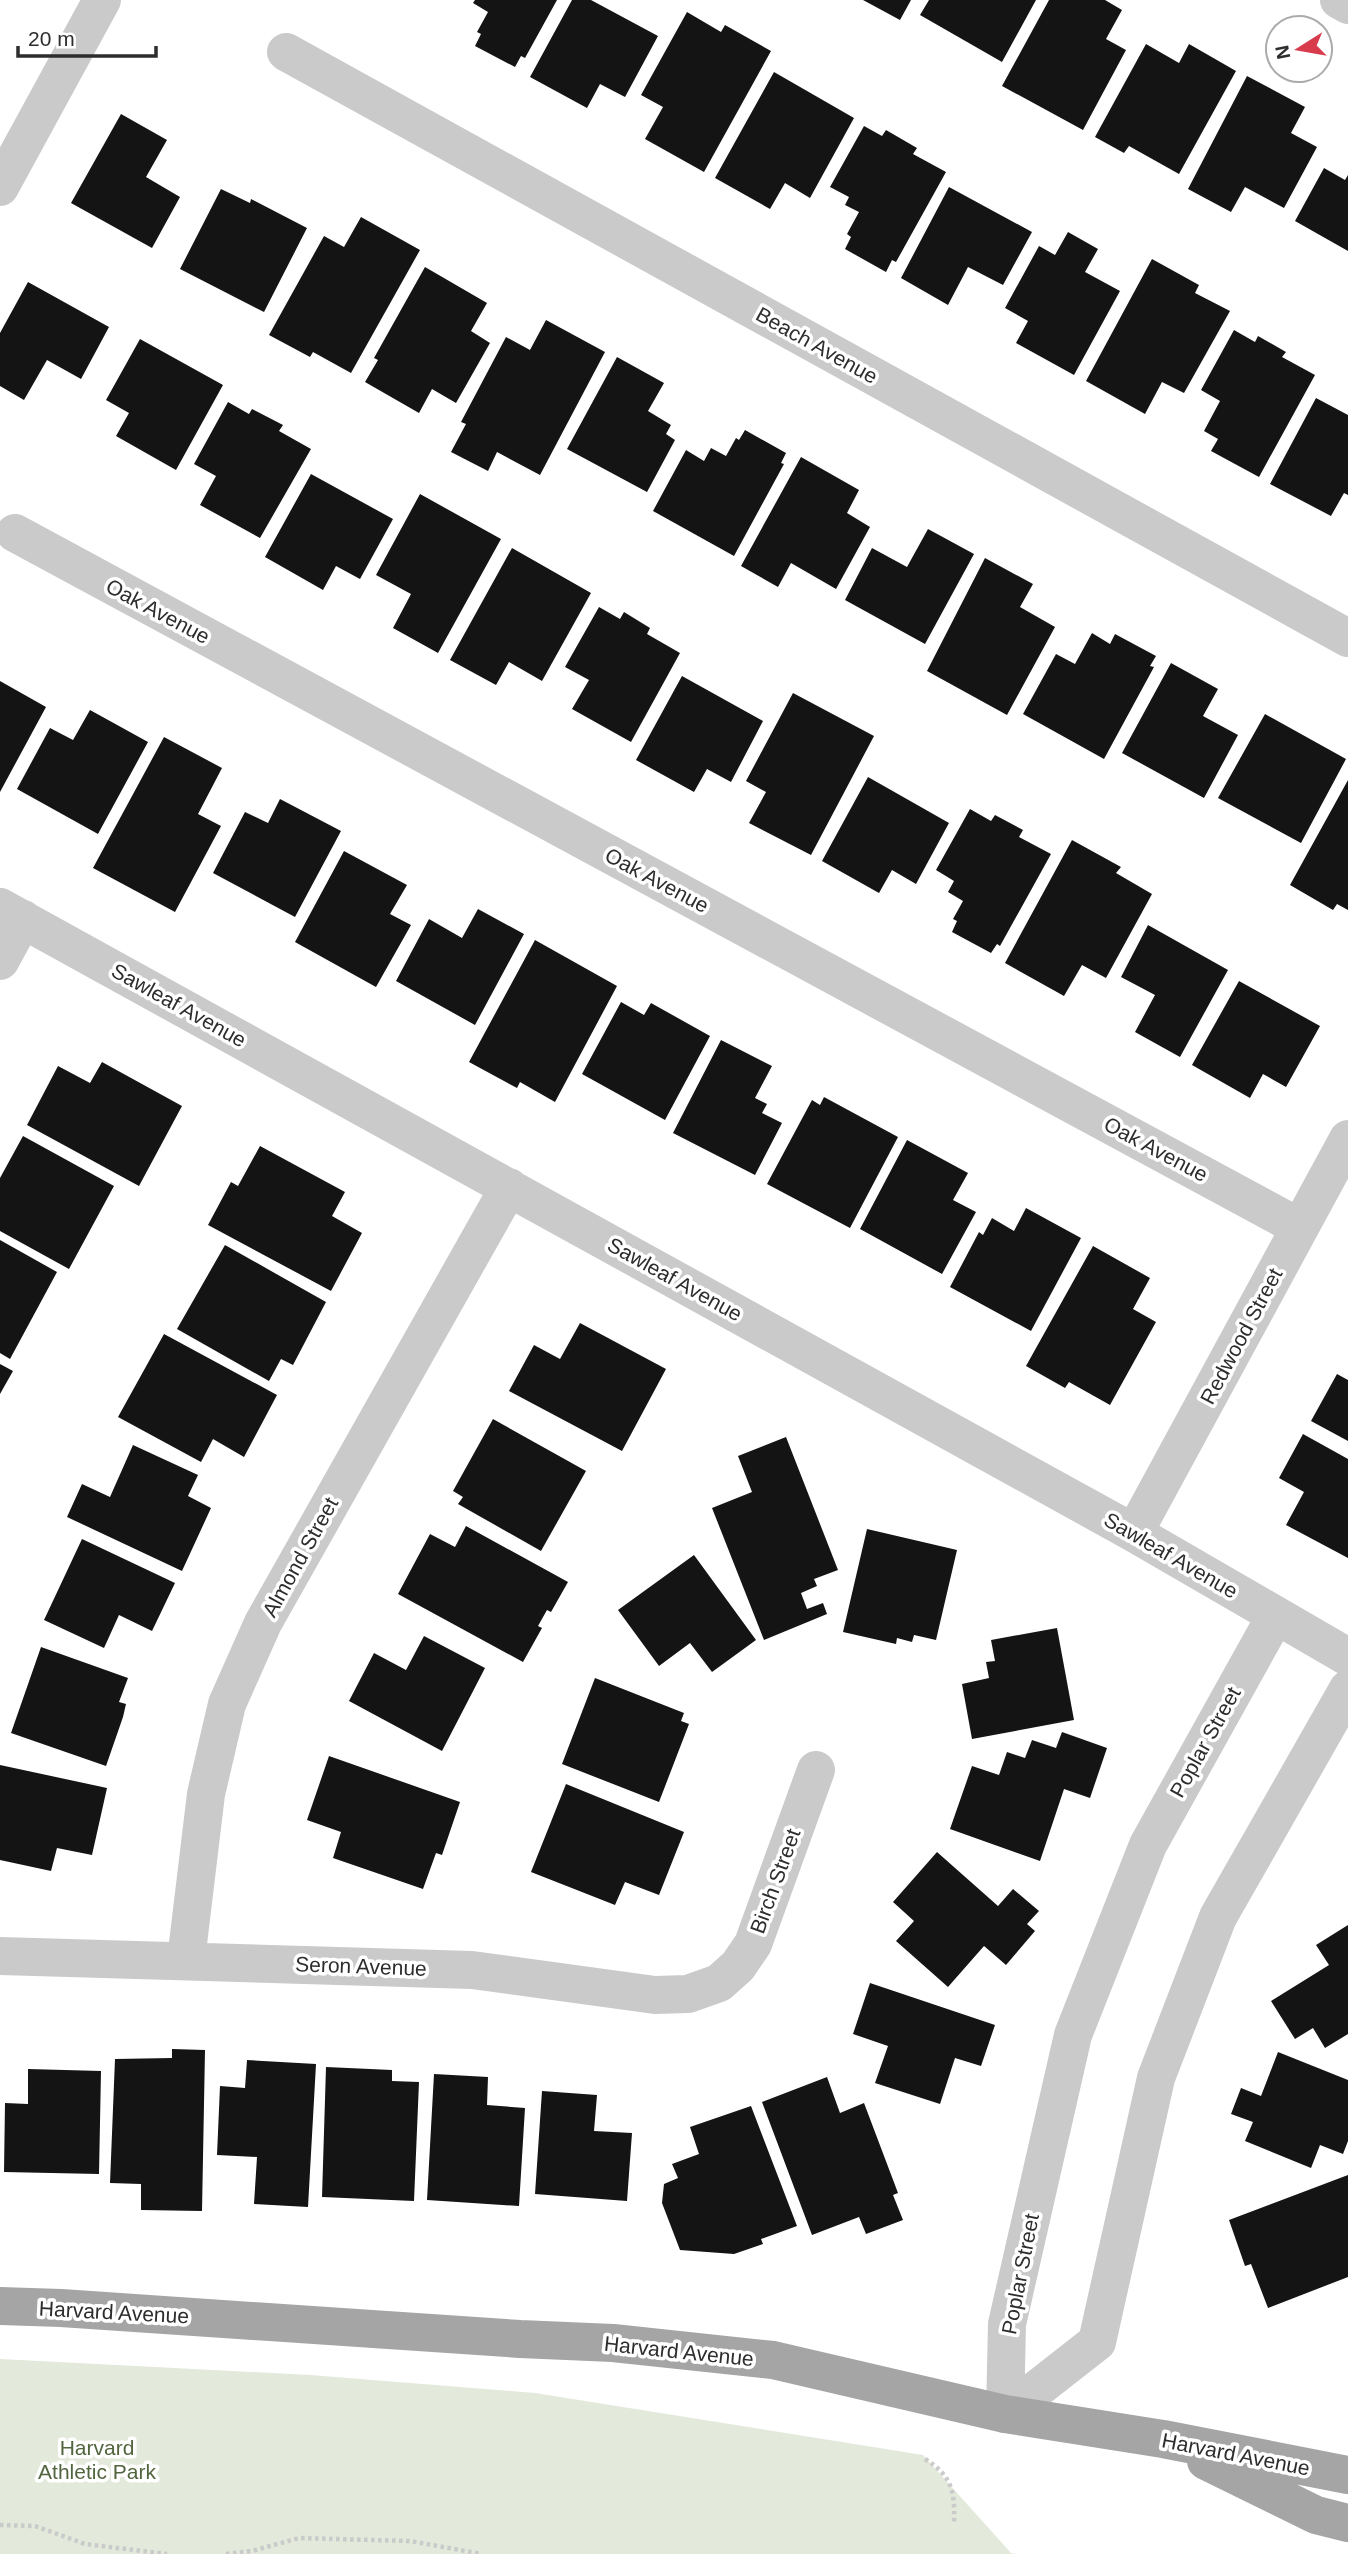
<svg xmlns="http://www.w3.org/2000/svg" width="1348" height="2554" font-family="Helvetica,sans-serif">
<rect width="100%" height="100%" fill="#fff"/>
<!-- green -->
<path fill="#e3e9db" d="M 0,2359 L 310,2375 L 535,2393 L 923,2455 L 1011,2553 L 1016,2554 L 0,2554 Z"/>
<!-- building -->
<path fill="#141414" d="M 475,0 L 557,0 L 525,58 L 521,56 L 515,67 L 475,46 L 481,34 L 477,32 L 488,12 L 473,3 Z
M 572,0 L 591,0 L 658,36 L 625,97 L 600,84 L 587,108 L 530,77 Z
M 863,0 L 911,0 L 900,20 Z
M 929,0 L 1036,0 L 1002,62 L 920,15 Z
M 1049,0 L 1105,0 L 1122,10 L 1106,39 L 1126,50 L 1083,130 L 1002,86 Z
M 687,12 L 721,32 L 725,25 L 771,51 L 704,172 L 645,139 L 663,107 L 641,95 Z
M 1146,44 L 1179,63 L 1189,44 L 1236,71 L 1179,174 L 1129,146 L 1124,153 L 1095,137 Z
M 774,72 L 854,118 L 810,198 L 785,183 L 770,209 L 715,178 Z
M 1247,76 L 1305,107 L 1291,133 L 1317,147 L 1284,208 L 1245,187 L 1231,212 L 1188,189 Z
M 121,114 L 167,140 L 146,177 L 180,197 L 152,248 L 71,203 Z
M 864,126 L 882,136 L 886,130 L 917,148 L 913,154 L 946,172 L 896,262 L 892,260 L 886,272 L 845,249 L 851,237 L 847,234 L 859,212 L 845,205 L 849,197 L 830,187 Z
M 1324,168 L 1345,180 L 1348,175 L 1348,251 L 1295,221 Z
M 949,187 L 1032,232 L 1003,285 L 968,267 L 948,305 L 901,278 Z
M 221,189 L 250,203 L 251,199 L 307,228 L 264,312 L 180,269 Z
M 361,217 L 420,250 L 351,373 L 313,352 L 310,357 L 269,335 L 324,236 L 344,247 Z
M 1068,232 L 1098,249 L 1085,272 L 1120,291 L 1074,375 L 1016,343 L 1028,321 L 1005,308 L 1039,246 L 1055,255 Z
M 1152,259 L 1199,285 L 1195,293 L 1230,311 L 1184,393 L 1162,382 L 1145,414 L 1086,381 Z
M 425,267 L 487,303 L 471,331 L 490,343 L 456,403 L 432,389 L 419,413 L 365,382 L 378,360 L 374,358 Z
M 28,282 L 109,327 L 81,379 L 47,360 L 24,400 L 0,386 L 0,333 Z
M 546,320 L 605,352 L 540,475 L 497,452 L 488,471 L 451,452 L 466,424 L 461,422 L 506,337 L 530,350 Z
M 1234,330 L 1255,342 L 1258,336 L 1286,352 L 1282,357 L 1315,375 L 1259,477 L 1211,451 L 1218,439 L 1204,431 L 1220,401 L 1201,390 Z
M 140,339 L 223,385 L 176,470 L 116,436 L 129,413 L 106,400 Z
M 617,357 L 664,383 L 648,411 L 671,425 L 666,434 L 675,440 L 647,492 L 567,449 Z
M 1316,398 L 1348,415 L 1348,495 L 1344,493 L 1331,516 L 1270,484 Z
M 228,402 L 249,414 L 252,409 L 283,425 L 279,431 L 311,449 L 260,538 L 200,505 L 216,476 L 194,464 Z
M 745,430 L 786,453 L 781,463 L 784,464 L 734,556 L 653,511 L 686,450 L 704,461 L 711,448 L 726,456 L 736,438 L 739,440 Z
M 801,457 L 859,490 L 847,513 L 870,527 L 836,589 L 791,563 L 778,587 L 741,566 Z
M 311,474 L 393,519 L 360,579 L 336,566 L 323,590 L 265,557 Z
M 420,494 L 501,539 L 438,653 L 393,628 L 411,594 L 376,575 Z
M 928,529 L 974,554 L 925,644 L 845,600 L 872,548 L 907,567 Z
M 512,548 L 591,593 L 542,681 L 509,662 L 496,685 L 450,660 Z
M 985,558 L 1033,584 L 1020,607 L 1055,627 L 1007,715 L 927,671 Z
M 599,607 L 620,619 L 624,612 L 650,628 L 647,634 L 680,653 L 631,742 L 572,709 L 589,680 L 565,667 Z
M 1092,633 L 1110,644 L 1115,634 L 1156,656 L 1150,666 L 1154,667 L 1104,759 L 1023,714 L 1056,654 L 1075,664 Z
M 1171,663 L 1218,689 L 1203,716 L 1238,735 L 1204,798 L 1122,753 Z
M 682,676 L 763,721 L 731,782 L 707,769 L 694,792 L 636,760 Z
M 0,681 L 46,707 L 0,792 Z
M 793,693 L 874,736 L 811,855 L 749,823 L 766,792 L 746,781 Z
M 90,710 L 148,742 L 98,834 L 17,789 L 50,728 L 73,740 Z
M 1265,714 L 1346,759 L 1301,843 L 1218,798 Z
M 164,737 L 222,768 L 198,814 L 221,826 L 175,912 L 93,868 Z
M 868,777 L 949,823 L 916,884 L 892,870 L 879,893 L 822,861 Z
M 1348,780 L 1348,910 L 1337,904 L 1333,910 L 1290,885 Z
M 280,799 L 341,831 L 295,917 L 213,873 L 245,812 L 268,823 Z
M 970,809 L 991,821 L 995,815 L 1023,830 L 1019,837 L 1051,854 L 1000,946 L 997,944 L 991,953 L 952,932 L 957,921 L 953,919 L 963,901 L 948,892 L 954,881 L 936,870 Z
M 1072,840 L 1121,867 L 1116,873 L 1152,894 L 1106,978 L 1082,965 L 1064,996 L 1005,963 Z
M 344,851 L 407,885 L 390,914 L 411,925 L 376,987 L 295,942 Z
M 478,909 L 524,934 L 475,1025 L 396,981 L 429,919 L 462,938 Z
M 1148,925 L 1228,970 L 1180,1057 L 1135,1032 L 1155,995 L 1121,977 Z
M 535,940 L 617,986 L 555,1102 L 520,1082 L 517,1088 L 469,1062 Z
M 1239,981 L 1320,1026 L 1286,1087 L 1263,1074 L 1250,1098 L 1192,1065 Z
M 621,1002 L 644,1015 L 651,1003 L 710,1036 L 665,1120 L 582,1074 Z
M 721,1040 L 772,1066 L 755,1098 L 767,1104 L 762,1113 L 782,1123 L 755,1175 L 673,1133 Z
M 102,1062 L 182,1106 L 139,1186 L 27,1125 L 58,1066 L 90,1083 Z
M 824,1097 L 898,1137 L 850,1228 L 767,1184 L 812,1100 L 820,1105 Z
M 23,1136 L 114,1186 L 69,1269 L 0,1231 L 0,1178 Z
M 907,1140 L 968,1173 L 953,1200 L 976,1212 L 942,1274 L 860,1229 Z
M 260,1146 L 345,1192 L 332,1216 L 362,1233 L 331,1291 L 208,1225 L 231,1182 L 238,1186 Z
M 1026,1208 L 1081,1238 L 1031,1331 L 950,1287 L 979,1232 L 983,1235 L 992,1218 L 1014,1231 Z
M 0,1240 L 57,1272 L 10,1359 L 0,1353 Z
M 225,1245 L 326,1302 L 293,1365 L 281,1359 L 269,1381 L 177,1329 Z
M 1093,1246 L 1150,1278 L 1133,1309 L 1156,1322 L 1110,1405 L 1069,1382 L 1065,1388 L 1026,1366 Z
M 580,1323 L 666,1369 L 622,1451 L 509,1391 L 534,1345 L 560,1359 Z
M 164,1334 L 277,1395 L 244,1457 L 213,1439 L 201,1462 L 118,1417 Z
M 0,1364 L 13,1371 L 0,1394 Z
M 1337,1374 L 1348,1380 L 1348,1441 L 1311,1421 Z
M 493,1419 L 586,1471 L 541,1551 L 458,1504 L 463,1497 L 453,1491 Z
M 1303,1434 L 1348,1459 L 1348,1558 L 1286,1525 L 1304,1492 L 1279,1478 Z
M 786,1437 L 838,1570 L 814,1579 L 817,1586 L 801,1593 L 807,1609 L 823,1603 L 827,1614 L 764,1640 L 712,1508 L 752,1492 L 738,1456 Z
M 133,1445 L 198,1475 L 188,1496 L 211,1508 L 182,1571 L 67,1517 L 82,1484 L 110,1497 Z
M 466,1526 L 568,1582 L 551,1612 L 547,1610 L 538,1626 L 542,1628 L 523,1662 L 398,1594 L 430,1534 L 455,1547 Z
M 867,1529 L 957,1550 L 936,1640 L 914,1635 L 912,1642 L 897,1638 L 896,1644 L 843,1632 Z
M 82,1539 L 175,1583 L 152,1631 L 119,1615 L 104,1648 L 44,1620 Z
M 694,1555 L 756,1640 L 712,1672 L 690,1643 L 659,1666 L 618,1610 Z
M 1057,1628 L 1074,1720 L 972,1739 L 962,1684 L 989,1678 L 986,1662 L 995,1661 L 991,1640 Z
M 424,1636 L 485,1668 L 442,1751 L 349,1701 L 374,1653 L 406,1670 Z
M 41,1647 L 128,1678 L 119,1702 L 126,1704 L 123,1717 L 106,1766 L 11,1733 Z
M 595,1678 L 684,1713 L 681,1721 L 689,1724 L 659,1802 L 562,1764 Z
M 1062,1732 L 1107,1748 L 1090,1798 L 1064,1789 L 1040,1861 L 950,1829 L 972,1766 L 999,1775 L 1007,1752 L 1025,1758 L 1032,1740 L 1056,1748 Z
M 329,1756 L 460,1802 L 442,1855 L 436,1853 L 423,1889 L 333,1858 L 341,1832 L 307,1820 Z
M 0,1765 L 107,1788 L 92,1855 L 57,1848 L 51,1871 L 0,1860 Z
M 566,1784 L 684,1832 L 659,1895 L 625,1882 L 615,1905 L 531,1872 Z
M 937,1852 L 998,1906 L 1013,1889 L 1039,1911 L 1027,1924 L 1035,1931 L 1006,1965 L 984,1946 L 948,1987 L 896,1941 L 914,1921 L 893,1902 Z
M 1348,1925 L 1348,2034 L 1325,2048 L 1313,2028 L 1295,2039 L 1271,2001 L 1329,1965 L 1316,1945 Z
M 870,1983 L 995,2025 L 981,2066 L 955,2058 L 940,2104 L 875,2083 L 888,2046 L 853,2034 Z
M 172,2049 L 205,2050 L 202,2211 L 141,2210 L 141,2184 L 110,2183 L 115,2059 L 172,2058 Z
M 1278,2052 L 1348,2080 L 1348,2141 L 1343,2154 L 1320,2145 L 1311,2168 L 1245,2141 L 1253,2122 L 1231,2114 L 1241,2088 L 1261,2096 Z
M 247,2060 L 316,2064 L 308,2207 L 254,2204 L 257,2157 L 217,2155 L 220,2086 L 245,2088 Z
M 326,2067 L 392,2070 L 392,2081 L 419,2082 L 414,2201 L 322,2197 Z
M 28,2069 L 101,2071 L 99,2174 L 4,2172 L 5,2103 L 28,2104 Z
M 434,2074 L 488,2077 L 487,2105 L 525,2108 L 519,2206 L 427,2200 Z
M 827,2077 L 840,2113 L 864,2103 L 898,2193 L 893,2195 L 903,2220 L 866,2234 L 859,2217 L 812,2235 L 762,2102 Z
M 542,2091 L 597,2095 L 594,2131 L 632,2133 L 627,2201 L 535,2194 Z
M 751,2106 L 797,2226 L 761,2239 L 763,2244 L 734,2254 L 680,2250 L 662,2203 L 664,2184 L 678,2178 L 672,2164 L 699,2154 L 690,2127 Z
M 1348,2175 L 1348,2277 L 1268,2308 L 1251,2264 L 1245,2266 L 1229,2220 Z"/>
<g fill="none" stroke-linecap="round" stroke-linejoin="round">
<!-- path -->
<path stroke="#cacaca" stroke-width="4.5" stroke-dasharray="3.5 3.5" stroke-linecap="butt" d="M 925,2459 C 952,2476 955,2491 954,2522
M 0,2525 L 35,2526 L 85,2544 L 167,2554
M 226,2554 L 252,2551 L 299,2538 L 410,2541 L 482,2554"/>
<!-- minor -->
<path stroke="#cacaca" stroke-width="38" d="M 1339,0 L 1348,5
M 286,52 L 1348,638
M 0,187 L 102,0
M 15,533 L 1299,1227
M 0,907 L 1134,1533 L 1348,1657
M 0,961 L 23,919
M 1134,1533 L 1348,1139
M 0,1956 L 472,1970 L 655,1995 L 688,1994 L 719,1983 L 738,1966 L 753,1944 L 816,1770
M 186,1960 L 206,1794 L 227,1704 L 263,1623 L 509,1187
M 1005,2414 L 1007,2324 L 1073,2035 L 1148,1845 L 1276,1615
M 1005,2414 L 1097,2342 L 1156,2078 L 1218,1917 L 1348,1689"/>
<!-- major -->
<path stroke="#a5a5a5" stroke-width="38" d="M 0,2306 L 61,2308 L 520,2339 L 613,2343 L 773,2360 L 1005,2414 L 1163,2439 L 1348,2475
M 1206,2461 L 1316,2515 L 1348,2523"/>
</g>
<g text-anchor="middle" dominant-baseline="central" stroke-width="7" stroke-linejoin="round" paint-order="stroke">
<!-- street labels -->
<g font-size="21" fill="#2d2d2d" stroke="#fff">
<text transform="translate(817 345) rotate(29)">Beach Avenue</text>
<text transform="translate(158 611) rotate(28)">Oak Avenue</text>
<text transform="translate(657 880) rotate(28)">Oak Avenue</text>
<text transform="translate(179 1005) rotate(29)">Sawleaf Avenue</text>
<text transform="translate(1156 1149) rotate(28)">Oak Avenue</text>
<text transform="translate(675 1279) rotate(29)">Sawleaf Avenue</text>
<text transform="translate(1241 1336) rotate(-62)">Redwood Street</text>
<text transform="translate(1171 1555) rotate(30)">Sawleaf Avenue</text>
<text transform="translate(300 1557) rotate(-61)">Almond Street</text>
<text transform="translate(1205 1742) rotate(-61)">Poplar Street</text>
<text transform="translate(775 1881) rotate(-70)">Birch Street</text>
<text transform="translate(361 1966) rotate(2)">Seron Avenue</text>
<text transform="translate(1020 2274) rotate(-79)">Poplar Street</text>
<text transform="translate(114 2312) rotate(3)">Harvard Avenue</text>
<text transform="translate(679 2351) rotate(6)">Harvard Avenue</text>
<text transform="translate(1236 2454) rotate(11)">Harvard Avenue</text>
</g>
<!-- park labels -->
<g font-size="21" fill="#51653e" stroke="#fff">
<text x="97" y="2447">Harvard<tspan x="97" dy="24">Athletic Park</tspan></text>
</g>
</g>
<!-- north arrow -->
<g transform="translate(1299 49) rotate(259)"><circle r="33" fill="#ffffff" stroke="#ababab" stroke-width="2"/>
<path d="M0-5L12 26L0 18L-12 26Z" fill="#d73b4c"/>
<text y="-10" font-size="19" font-weight="bold" text-anchor="middle" fill="#2d2d2d">N</text>
</g>
<!-- scale -->
<path d="M18 46v10h138v-10" fill="none" stroke="#2d2d2d" stroke-width="3.5"/>
<text x="28" y="46" font-size="21" fill="#2d2d2d" stroke="#ffffff" stroke-width="5" paint-order="stroke">20 m</text>
</svg>
